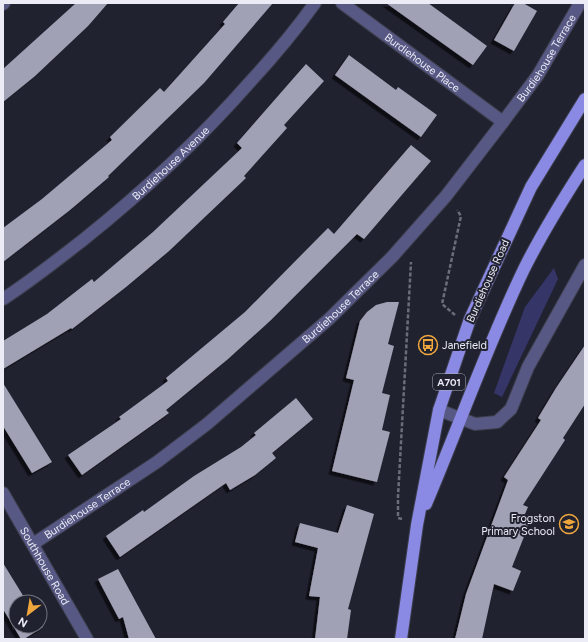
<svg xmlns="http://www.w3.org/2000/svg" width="588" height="642" font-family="Figtree,sans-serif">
<defs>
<filter id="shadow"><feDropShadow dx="-3.5" dy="3.5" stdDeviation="0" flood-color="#0009"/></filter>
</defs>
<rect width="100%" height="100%" fill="#212230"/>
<!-- green -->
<path fill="#363568" d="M 554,268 L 558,279 L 502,397 L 494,393 L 525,307 Z"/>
<!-- building -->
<path fill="#a0a1b4" filter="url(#shadow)" d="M 76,3 L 108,3 L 88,26 L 35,76 L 3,102 L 3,69 Z
M 239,3 L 273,3 L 204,83 L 108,176 L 109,177 L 70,210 L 3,262 L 3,228 L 42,199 L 112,140 L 110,137 L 160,88 L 164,92 L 225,24 L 223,22 Z
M 386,3 L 428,3 L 487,46 L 473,65 Z
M 515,3 L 523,3 L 537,11 L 514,51 L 494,40 Z
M 349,55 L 396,90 L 398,87 L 437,115 L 421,137 L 335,75 Z
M 306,64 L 324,81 L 284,125 L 287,128 L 244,176 L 246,178 L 169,251 L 126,287 L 72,329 L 71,328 L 3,369 L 3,341 L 47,314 L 92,279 L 94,282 L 153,232 L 242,148 L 237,143 Z
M 411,145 L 431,161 L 364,239 L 357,234 L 271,320 L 228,359 L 166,410 L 169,413 L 82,475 L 68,455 L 121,419 L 119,417 L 168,381 L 166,378 L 245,312 L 328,228 L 334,234 Z
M 387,302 L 399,302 L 388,344 L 394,346 L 382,393 L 390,395 L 382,430 L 390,432 L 377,482 L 332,471 L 354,380 L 346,378 L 360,321 L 367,312 L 376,305 Z
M 585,345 L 585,404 L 563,438 L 565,440 L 523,505 L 528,507 L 522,521 L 529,524 L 512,567 L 521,571 L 513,591 L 494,584 L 482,639 L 455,639 L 466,594 L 508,480 L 504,477 L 541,420 L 538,418 L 556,388 Z
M 3,383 L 52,462 L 32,473 L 3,426 Z
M 296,398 L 313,419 L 272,453 L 276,458 L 255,475 L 230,490 L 226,483 L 120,557 L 106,536 L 143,510 L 144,512 L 194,476 L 241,447 L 256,435 L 254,433 Z
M 347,505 L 374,514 L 348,609 L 351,610 L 347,639 L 315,639 L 320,597 L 309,596 L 318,548 L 295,542 L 300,523 L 338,533 Z
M 3,563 L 27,602 L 16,602 L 16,626 L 40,626 L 40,623 L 43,627 L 24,639 L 21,639 L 3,609 Z
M 118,569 L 156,639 L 129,639 L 123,617 L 119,619 L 98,579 Z"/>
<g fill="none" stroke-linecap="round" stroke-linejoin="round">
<!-- street casing -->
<g stroke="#3d3e4c" stroke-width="14">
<g id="street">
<path id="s1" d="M 342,3 L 503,122"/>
<path d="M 3,4 L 4,3"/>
<path id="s2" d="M 3,299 C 31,281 57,260 83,240 C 143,192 199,140 250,82 C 273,57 295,31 315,3"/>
<path d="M 439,410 L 475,424 L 497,422 L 511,409 L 528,367 L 585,265"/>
<path id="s3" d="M 3,493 L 87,639"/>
<path id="s4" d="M 33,544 L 157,462 L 207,424 L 329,319 L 392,257 L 446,196 L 503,122 L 538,75 L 580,3"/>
</g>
</g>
<!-- primary casing -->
<g stroke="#3d3e4c" stroke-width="14">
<path id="primary" d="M 426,504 C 459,426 487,346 524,269 C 542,233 563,199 585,165
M 401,639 L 417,525 L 439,410 L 470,319 L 531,187 L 585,99"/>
</g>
<!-- path -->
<path stroke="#6c6d7a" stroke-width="2.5" stroke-dasharray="4 2" stroke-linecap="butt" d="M 455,315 L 442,304 L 461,216 L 457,210
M 402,519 L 398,518 L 398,497 L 411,262"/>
<!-- street -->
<use href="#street" stroke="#575884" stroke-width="12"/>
<!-- primary -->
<use href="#primary" stroke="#8a8ae5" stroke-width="12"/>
</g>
<!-- icons -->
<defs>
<g id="bus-ring" transform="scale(1)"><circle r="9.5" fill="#212230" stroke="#efa73d" stroke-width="1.5"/><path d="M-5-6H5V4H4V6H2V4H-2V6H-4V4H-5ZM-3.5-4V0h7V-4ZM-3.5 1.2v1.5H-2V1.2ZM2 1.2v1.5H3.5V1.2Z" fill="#efa73d"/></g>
<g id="school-ring" transform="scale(1)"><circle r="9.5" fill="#212230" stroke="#efa73d" stroke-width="1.5"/><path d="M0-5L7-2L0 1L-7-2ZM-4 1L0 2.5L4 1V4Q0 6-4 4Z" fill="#efa73d"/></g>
</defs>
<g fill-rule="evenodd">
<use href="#bus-ring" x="428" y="345"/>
<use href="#school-ring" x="569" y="524"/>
</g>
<g text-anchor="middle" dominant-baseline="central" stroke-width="4" stroke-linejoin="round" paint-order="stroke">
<!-- shield labels -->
<rect fill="#212230" stroke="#aeafbb" stroke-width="1" x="433" y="374" width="32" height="16" rx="3"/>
<g font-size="10" font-weight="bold" fill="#ebecf6">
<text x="449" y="382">A701</text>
</g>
<!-- street labels -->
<g font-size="11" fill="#ebecf6" stroke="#212230">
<text stroke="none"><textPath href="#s4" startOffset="713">Burdiehouse Terrace</textPath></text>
<text stroke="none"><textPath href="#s1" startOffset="100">Burdiehouse Place</textPath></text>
<text stroke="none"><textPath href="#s2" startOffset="216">Burdiehouse Avenue</textPath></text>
<text transform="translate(488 281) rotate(-66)">Burdiehouse Road</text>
<text stroke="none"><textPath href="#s4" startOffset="389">Burdiehouse Terrace</textPath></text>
<text stroke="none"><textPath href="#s4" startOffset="65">Burdiehouse Terrace</textPath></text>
<text stroke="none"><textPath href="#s3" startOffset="84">Southhouse Road</textPath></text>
</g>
<!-- poi labels -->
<g font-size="11" fill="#ebecf6" stroke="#212230" text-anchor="start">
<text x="442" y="345">Janefield</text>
<text x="555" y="518" text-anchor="end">Frogston<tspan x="555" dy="13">Primary School</tspan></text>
</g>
</g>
<!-- border -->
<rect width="588" height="642" fill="none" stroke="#ebecf6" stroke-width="8"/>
<!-- north arrow -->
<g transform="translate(28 614) rotate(211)"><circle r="19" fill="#212230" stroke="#72737f"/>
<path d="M0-3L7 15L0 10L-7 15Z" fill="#efa73d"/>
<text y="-6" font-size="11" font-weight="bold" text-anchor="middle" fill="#ebecf6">N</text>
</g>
</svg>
